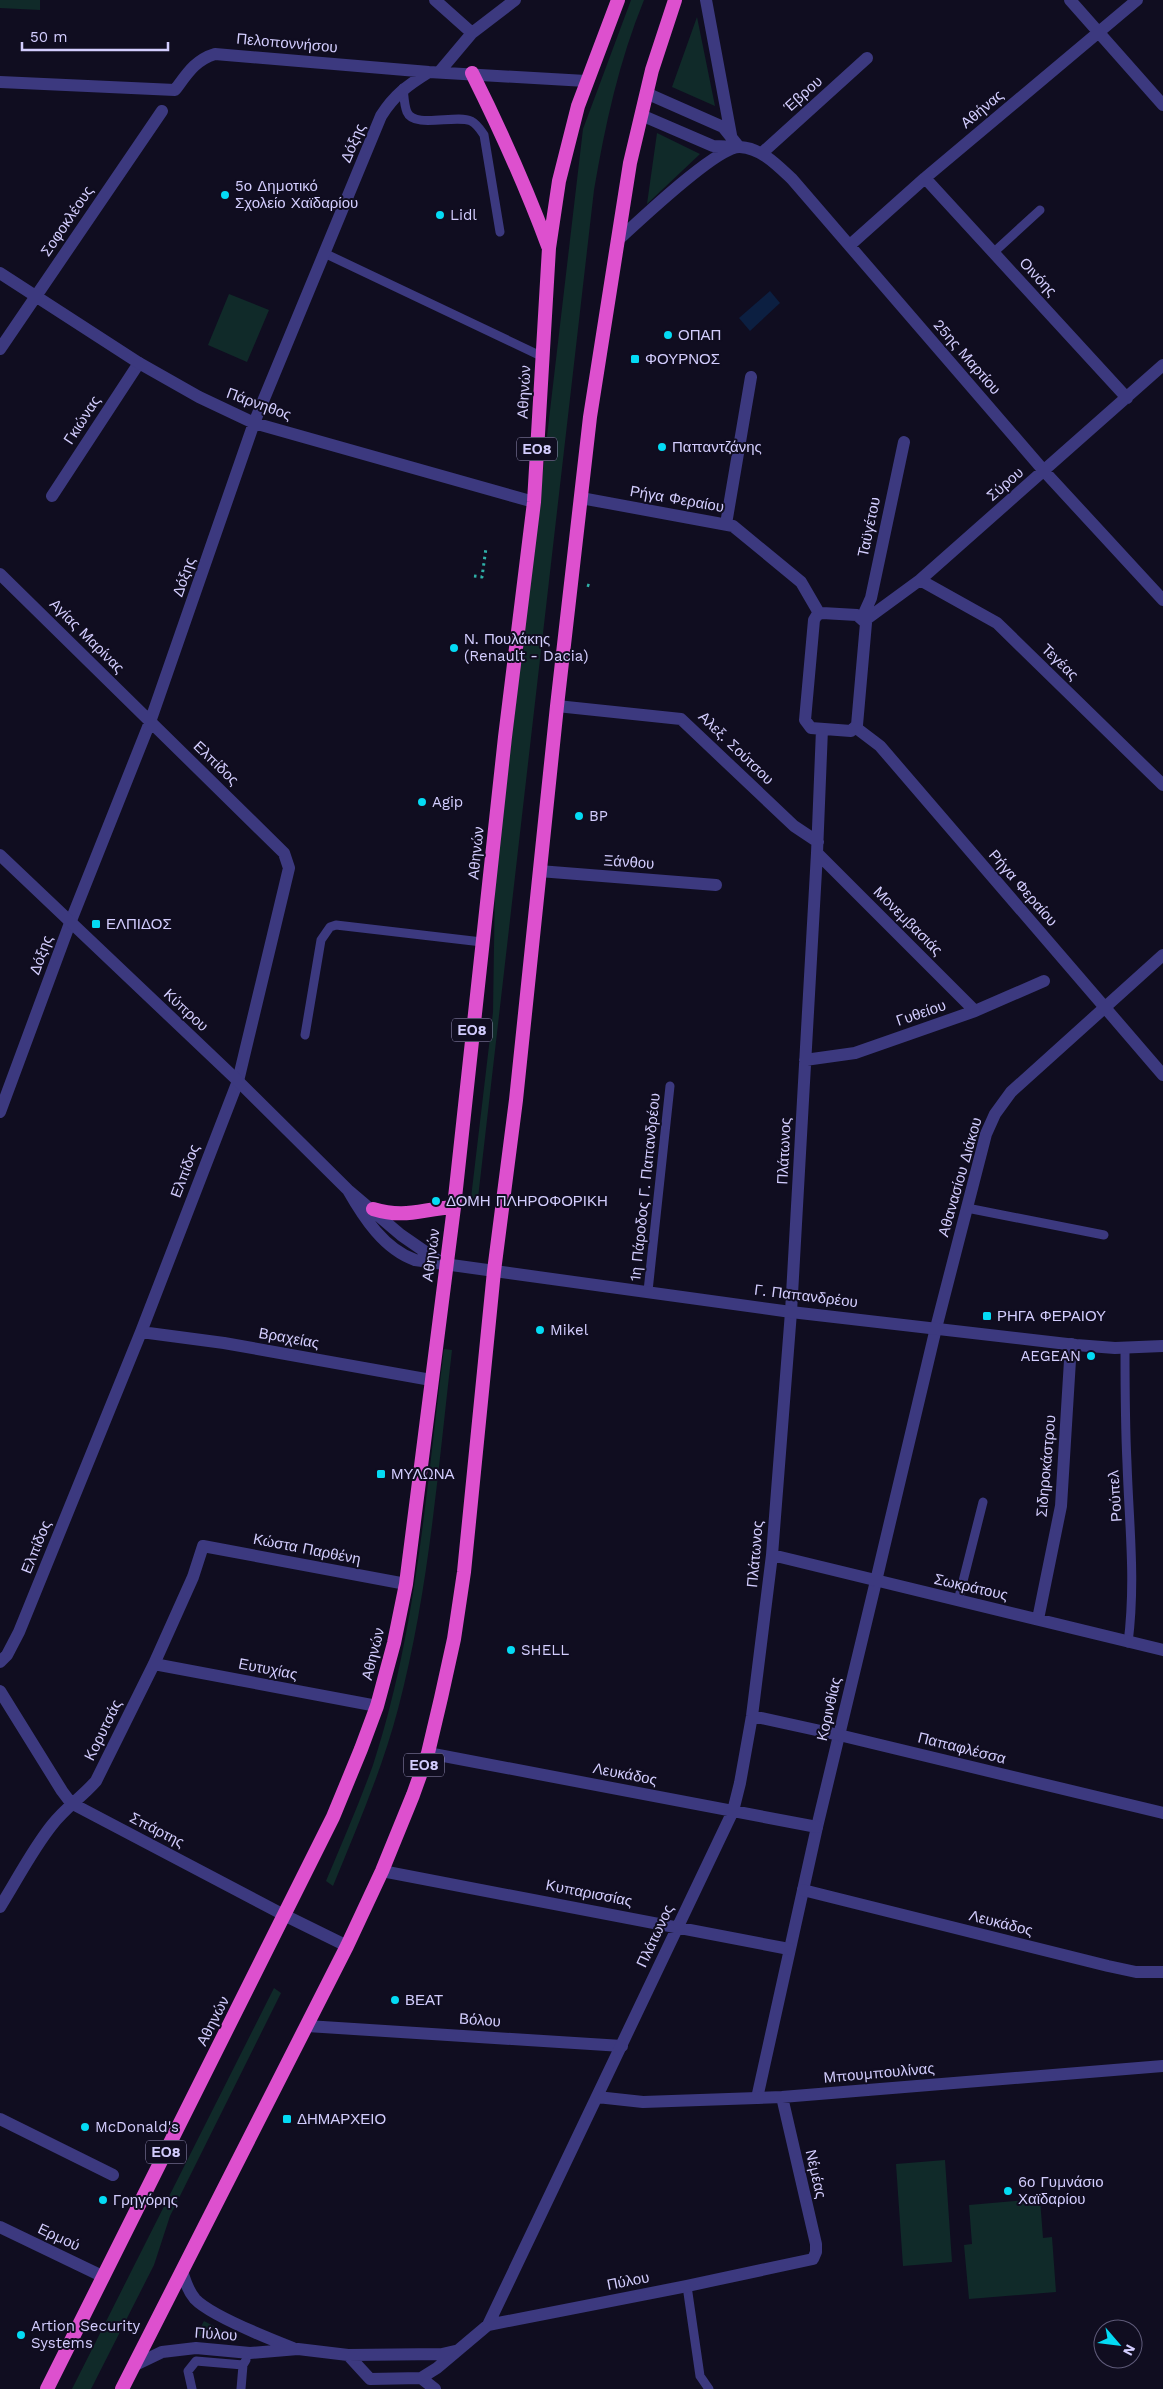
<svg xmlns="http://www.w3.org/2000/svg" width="1163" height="2389" font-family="'Work Sans',sans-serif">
<rect width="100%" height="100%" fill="#100d20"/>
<!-- green -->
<path fill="#102a29" d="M 0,0 L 40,0 L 40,10 L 0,8 Z
M 631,0 L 644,0 C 619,61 605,125 594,190 L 478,1198 L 471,1198 L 493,1012 L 495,880 L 583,129 Z
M 697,17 L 715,106 L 672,87 Z
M 657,133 L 700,154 L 647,204 Z
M 229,294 L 269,310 L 247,362 L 208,345 Z
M 444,1349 L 452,1350 C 438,1469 429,1592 398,1709 C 382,1770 357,1827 333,1886 L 326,1881 C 342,1843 359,1804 373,1765 C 417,1631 426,1488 444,1349 Z
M 274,1988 L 281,1993 L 170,2216 L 154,2265 L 91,2389 L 72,2389 Z
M 945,2160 L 952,2262 L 903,2266 L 896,2164 Z
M 1040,2199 L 1043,2238 L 1052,2237 L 1056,2292 L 969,2299 L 964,2245 L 972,2244 L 969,2205 Z
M 204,2321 L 240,2340 L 196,2336 Z"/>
<!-- water -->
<path fill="#0c1f41" d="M 770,291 L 780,303 L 750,331 L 739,318 Z"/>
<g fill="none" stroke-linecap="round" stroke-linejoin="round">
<!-- path -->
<path stroke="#2fb0a8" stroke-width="3" stroke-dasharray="2.5 4" stroke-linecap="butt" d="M 474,576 L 482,577 L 486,548
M 587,585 L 593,587"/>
<!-- service -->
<path stroke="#3c397f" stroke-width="9" d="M 403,88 C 404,95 404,105 407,112 C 414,129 456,114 471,121 C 477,124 480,129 484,135 L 500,232
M 324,253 L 543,357
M 993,253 L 1040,210
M 305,1035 L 321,940 L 330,927 L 336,925 L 482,942
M 967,1208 L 1104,1235
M 648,1291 L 670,1086
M 1125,1347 C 1125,1386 1125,1424 1127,1463 C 1129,1525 1136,1580 1128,1643
M 958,1601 L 983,1502
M 687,2286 L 700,2376 L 709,2389
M 192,2389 L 188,2371 L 196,2361 L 243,2365
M 241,2389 L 243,2365 L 246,2360"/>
<!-- pedestrian -->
<path stroke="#3c397f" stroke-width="12" d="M 52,496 L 139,363
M 307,2026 L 622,2046
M 757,2098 L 817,1827 L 876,1581"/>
<!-- minor -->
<path stroke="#3c397f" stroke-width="12" d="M 435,0 L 472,33
M 706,0 L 731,135
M 1070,0 L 1163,105
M 440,71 L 472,33 L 515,0
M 0,82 L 175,90 C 187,74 195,60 215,54 L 429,72 L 586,81
M 641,115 L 713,146 L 739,147 L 723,127 L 646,93
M 762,153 L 867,58
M 925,178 L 1127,398
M 618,240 C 638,222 717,146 740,147 C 761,148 777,165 792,179 L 1044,471 L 1163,600
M 850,245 L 925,178 L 1137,0
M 0,273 L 139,363 L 199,397 L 254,423 L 534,502
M 0,349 L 162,111
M 581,498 L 733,526 L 801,582 L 819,613
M 726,524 L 751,377
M 0,574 L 284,853 L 289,868 L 238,1081 L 141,1332 L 19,1632 L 7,1655 L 0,1662
M 920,580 L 997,623 L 1163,785
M 822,613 L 857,615 L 866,623 L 857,725 L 851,731 L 811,728 L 805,720 L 814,620 L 817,615 Z
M 862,618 L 871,598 L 904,442
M 864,621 L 920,580 L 1163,365
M 557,706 L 681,719 L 794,826 L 818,842
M 855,727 L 880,746 L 1163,1075
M 817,853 L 975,1011
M 539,871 L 716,885
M 805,1060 L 855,1053 L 975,1011 L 1044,981
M 0,1112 L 70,923 L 150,722 L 254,423 L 381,116 C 394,95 408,85 429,72
M 141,1332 L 224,1343 L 431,1380
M 772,1555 L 1163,1650
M 876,1581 L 936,1328 L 986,1134 L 995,1114 L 1011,1092 L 1163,955
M 1038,1619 L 1061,1506 L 1071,1344
M 154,1664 L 377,1706
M 0,1691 L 62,1791 L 71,1803 L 284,1915 L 347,1946
M 752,1716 L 839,1735 L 1163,1813
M 428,1753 L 817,1827
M 382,1871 L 789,1949
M 803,1890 L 1108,1966 L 1136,1972 L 1163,1972
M 0,1907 C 17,1880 32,1850 52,1825 C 65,1808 82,1797 96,1781 L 154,1664 L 193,1577 L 203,1546 L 406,1584
M 597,2097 L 643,2102 L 782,2097 L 1163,2066
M 0,2119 L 113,2175
M 0,2227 L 104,2277
M 182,2271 C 185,2281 188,2291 195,2299 C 211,2316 270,2339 293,2348
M 488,2325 L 733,1811 L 740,1783 L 752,1716 L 772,1555 L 791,1312 L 817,853 L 822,729
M 348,2355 L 370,2379
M 135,2365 L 162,2352 L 196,2348 L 250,2353 L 298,2349 L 348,2355 L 442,2354 L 455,2351
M 421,2378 L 435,2389
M 370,2379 L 421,2378 L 437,2368 L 488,2325 L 687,2286 L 813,2259 L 816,2252 L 816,2244 L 782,2097"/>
<!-- tertiary -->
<path stroke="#3c397f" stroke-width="12" d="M 0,855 L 238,1081 L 348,1190 L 401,1235 L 440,1262
M 348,1190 C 364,1218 384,1249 415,1260 L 791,1312 L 1076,1345 L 1115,1348 L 1163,1346"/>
<!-- trunk -->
<path stroke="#dd50ce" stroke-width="14" d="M 472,73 C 500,129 526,187 548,246
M 373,1209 C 406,1219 421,1209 454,1207
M 47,2389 L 333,1817 L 361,1749 L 377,1706 L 394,1643 L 406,1584 L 454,1207 L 505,737 L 534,502 L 549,248 L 559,181 L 578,106 L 618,0
M 122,2389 L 347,1946 L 382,1871 L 413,1795 L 428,1753 L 441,1698 L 454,1639 L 464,1572 L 494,1271 L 516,1100 L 557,706 L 590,417 L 630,163 L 652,70 L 675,0"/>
</g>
<!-- markers -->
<g fill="#04dbf4" stroke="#100d20" stroke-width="2">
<circle cx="225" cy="195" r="5"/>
<circle cx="440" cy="215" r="5"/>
<circle cx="668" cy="335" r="5"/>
<rect x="630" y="354" width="10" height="10" rx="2.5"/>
<circle cx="662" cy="447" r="5"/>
<circle cx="454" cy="648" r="5"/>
<circle cx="422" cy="802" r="5"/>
<circle cx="579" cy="816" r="5"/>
<rect x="91" y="919" width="10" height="10" rx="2.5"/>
<circle cx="436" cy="1201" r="5"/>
<rect x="982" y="1311" width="10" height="10" rx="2.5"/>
<circle cx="540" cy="1330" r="5"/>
<circle cx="1091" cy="1356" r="5"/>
<rect x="376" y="1469" width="10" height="10" rx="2.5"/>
<circle cx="511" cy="1650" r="5"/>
<circle cx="395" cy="2000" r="5"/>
<rect x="282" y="2114" width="10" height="10" rx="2.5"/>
<circle cx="85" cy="2127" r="5"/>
<circle cx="1008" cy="2191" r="5"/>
<circle cx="103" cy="2200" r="5"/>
<circle cx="21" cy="2335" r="5"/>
</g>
<g text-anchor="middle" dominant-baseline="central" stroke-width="4" stroke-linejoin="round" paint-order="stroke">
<!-- shield labels -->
<g fill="#100d20" stroke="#9893bb" stroke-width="1">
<rect x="517" y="437.5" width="40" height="23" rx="4"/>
<rect x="452" y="1018.5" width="40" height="23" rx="4"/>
<rect x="404" y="1753.5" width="40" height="23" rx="4"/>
<rect x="146" y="2140.5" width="40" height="23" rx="4"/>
</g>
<g font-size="14" font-weight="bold" fill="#d3cdfe">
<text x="537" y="449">ΕΟ8</text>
<text x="472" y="1030">ΕΟ8</text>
<text x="424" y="1765">ΕΟ8</text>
<text x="166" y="2152">ΕΟ8</text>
</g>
<!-- street labels -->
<g font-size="15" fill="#d3cdfe" stroke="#100d20">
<text transform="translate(287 43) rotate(5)">Πελοποννήσου</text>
<text transform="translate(803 94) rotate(-42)">Έβρου</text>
<text transform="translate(982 109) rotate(-40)">Αθήνας</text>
<text transform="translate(353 143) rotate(-67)">Δόξης</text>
<text transform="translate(67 221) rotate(-56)">Σοφοκλέους</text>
<text transform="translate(1038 277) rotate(47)">Οινόης</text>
<text transform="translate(967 357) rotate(49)">25ης Μαρτίου</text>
<text transform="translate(524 392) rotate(-87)">Αθηνών</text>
<text transform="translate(259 404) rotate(20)">Πάρνηθος</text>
<text transform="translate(82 420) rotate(-57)">Γκιώνας</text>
<text transform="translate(1005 484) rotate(-41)">Σύρου</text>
<text transform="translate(677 499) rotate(10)">Ρήγα Φεραίου</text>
<text transform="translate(869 527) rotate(-78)">Ταϋγέτου</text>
<text transform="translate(184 577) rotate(-71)">Δόξης</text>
<text transform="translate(87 636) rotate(45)">Αγίας Μαρίνας</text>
<text transform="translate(1060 662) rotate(44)">Τεγέας</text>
<text transform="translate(736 748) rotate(44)">Αλεξ. Σούτσου</text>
<text transform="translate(216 763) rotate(44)">Ελπίδος</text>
<text transform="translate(476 853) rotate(-84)">Αθηνών</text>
<text transform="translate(629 862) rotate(4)">Ξάνθου</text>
<text transform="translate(1023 888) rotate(49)">Ρήγα Φεραίου</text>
<text transform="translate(908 921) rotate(45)">Μονεμβασιάς</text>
<text transform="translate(41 955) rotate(-70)">Δόξης</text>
<text transform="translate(186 1010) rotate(43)">Κύπρου</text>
<text transform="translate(921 1013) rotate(-19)">Γυθείου</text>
<text transform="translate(784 1151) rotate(-87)">Πλάτωνος</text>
<text transform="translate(185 1171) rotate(-69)">Ελπίδος</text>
<text transform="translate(960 1177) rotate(-74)">Αθανασίου Διάκου</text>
<text transform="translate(645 1187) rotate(-84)">1η Πάροδος Γ. Παπανδρέου</text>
<text transform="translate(431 1255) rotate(-82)">Αθηνών</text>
<text transform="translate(806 1296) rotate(7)">Γ. Παπανδρέου</text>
<text transform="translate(289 1338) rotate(10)">Βραχείας</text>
<text transform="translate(1046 1466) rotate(-85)">Σιδηροκάστρου</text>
<text transform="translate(1115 1496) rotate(-94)">Ρούπελ</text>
<text transform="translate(36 1547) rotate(-68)">Ελπίδος</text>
<text transform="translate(307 1549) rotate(11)">Κώστα Παρθένη</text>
<text transform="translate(755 1554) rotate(-85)">Πλάτωνος</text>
<text transform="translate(971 1587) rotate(13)">Σωκράτους</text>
<text transform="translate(373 1654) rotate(-76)">Αθηνών</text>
<text transform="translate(268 1669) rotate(11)">Ευτυχίας</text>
<text transform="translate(829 1709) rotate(-77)">Κορινθίας</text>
<text transform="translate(103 1730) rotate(-64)">Κορυτσάς</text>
<text transform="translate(962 1748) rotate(14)">Παπαφλέσσα</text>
<text transform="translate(625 1774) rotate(11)">Λευκάδος</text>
<text transform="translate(157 1830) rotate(27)">Σπάρτης</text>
<text transform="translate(589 1893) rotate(11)">Κυπαρισσίας</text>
<text transform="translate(1001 1923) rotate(14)">Λευκάδος</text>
<text transform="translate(655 1936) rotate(-65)">Πλάτωνος</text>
<text transform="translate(480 2020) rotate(4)">Βόλου</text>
<text transform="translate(213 2021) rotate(-63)">Αθηνών</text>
<text transform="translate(879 2073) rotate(-5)">Μπουμπουλίνας</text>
<text transform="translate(816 2174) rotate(77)">Νέμέας</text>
<text transform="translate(59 2237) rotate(25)">Ερμού</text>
<text transform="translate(628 2281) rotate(-11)">Πύλου</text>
<text transform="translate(216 2334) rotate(4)">Πύλου</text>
</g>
<!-- poi labels -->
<g font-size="15" fill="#d3cdfe" stroke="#100d20" text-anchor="start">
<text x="235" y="186">5ο Δημοτικό<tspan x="235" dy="17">Σχολείο Χαϊδαρίου</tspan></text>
<text x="450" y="215">Lidl</text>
<text x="678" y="335">ΟΠΑΠ</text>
<text x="645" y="359">ΦΟΥΡΝΟΣ</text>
<text x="672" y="447">Παπαντζάνης</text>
<text x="464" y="639">Ν. Πουλάκης<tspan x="464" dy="17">(Renault - Dacia)</tspan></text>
<text x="432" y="802">Agip</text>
<text x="589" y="816">BP</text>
<text x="106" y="924">ΕΛΠΙΔΟΣ</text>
<text x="446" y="1201">ΔΟΜΗ ΠΛΗΡΟΦΟΡΙΚΗ</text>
<text x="997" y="1316">ΡΗΓΑ ΦΕΡΑΙΟΥ</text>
<text x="550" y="1330">Mikel</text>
<text x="1081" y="1356" text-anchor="end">AEGEAN</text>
<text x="391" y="1474">ΜΥΛΩΝΑ</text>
<text x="521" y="1650">SHELL</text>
<text x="405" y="2000">ΒΕΑΤ</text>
<text x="297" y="2119">ΔΗΜΑΡΧΕΙΟ</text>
<text x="95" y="2127">McDonald's</text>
<text x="1018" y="2182">6ο Γυμνάσιο<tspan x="1018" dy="17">Χαϊδαρίου</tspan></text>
<text x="113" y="2200">Γρηγόρης</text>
<text x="31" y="2326">Artion Security<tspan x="31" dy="17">Systems</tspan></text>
</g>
</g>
<!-- north arrow -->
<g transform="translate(1118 2344) rotate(118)"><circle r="24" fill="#100d20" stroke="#5e5a79"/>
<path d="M0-4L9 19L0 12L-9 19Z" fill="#04dbf4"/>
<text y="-8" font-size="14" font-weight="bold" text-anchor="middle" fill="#d3cdfe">N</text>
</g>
<!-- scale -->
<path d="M22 42v8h146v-8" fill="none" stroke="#d3cdfe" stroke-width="2.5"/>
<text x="30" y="42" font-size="15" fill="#d3cdfe" stroke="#100d20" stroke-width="4" paint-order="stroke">50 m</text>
</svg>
